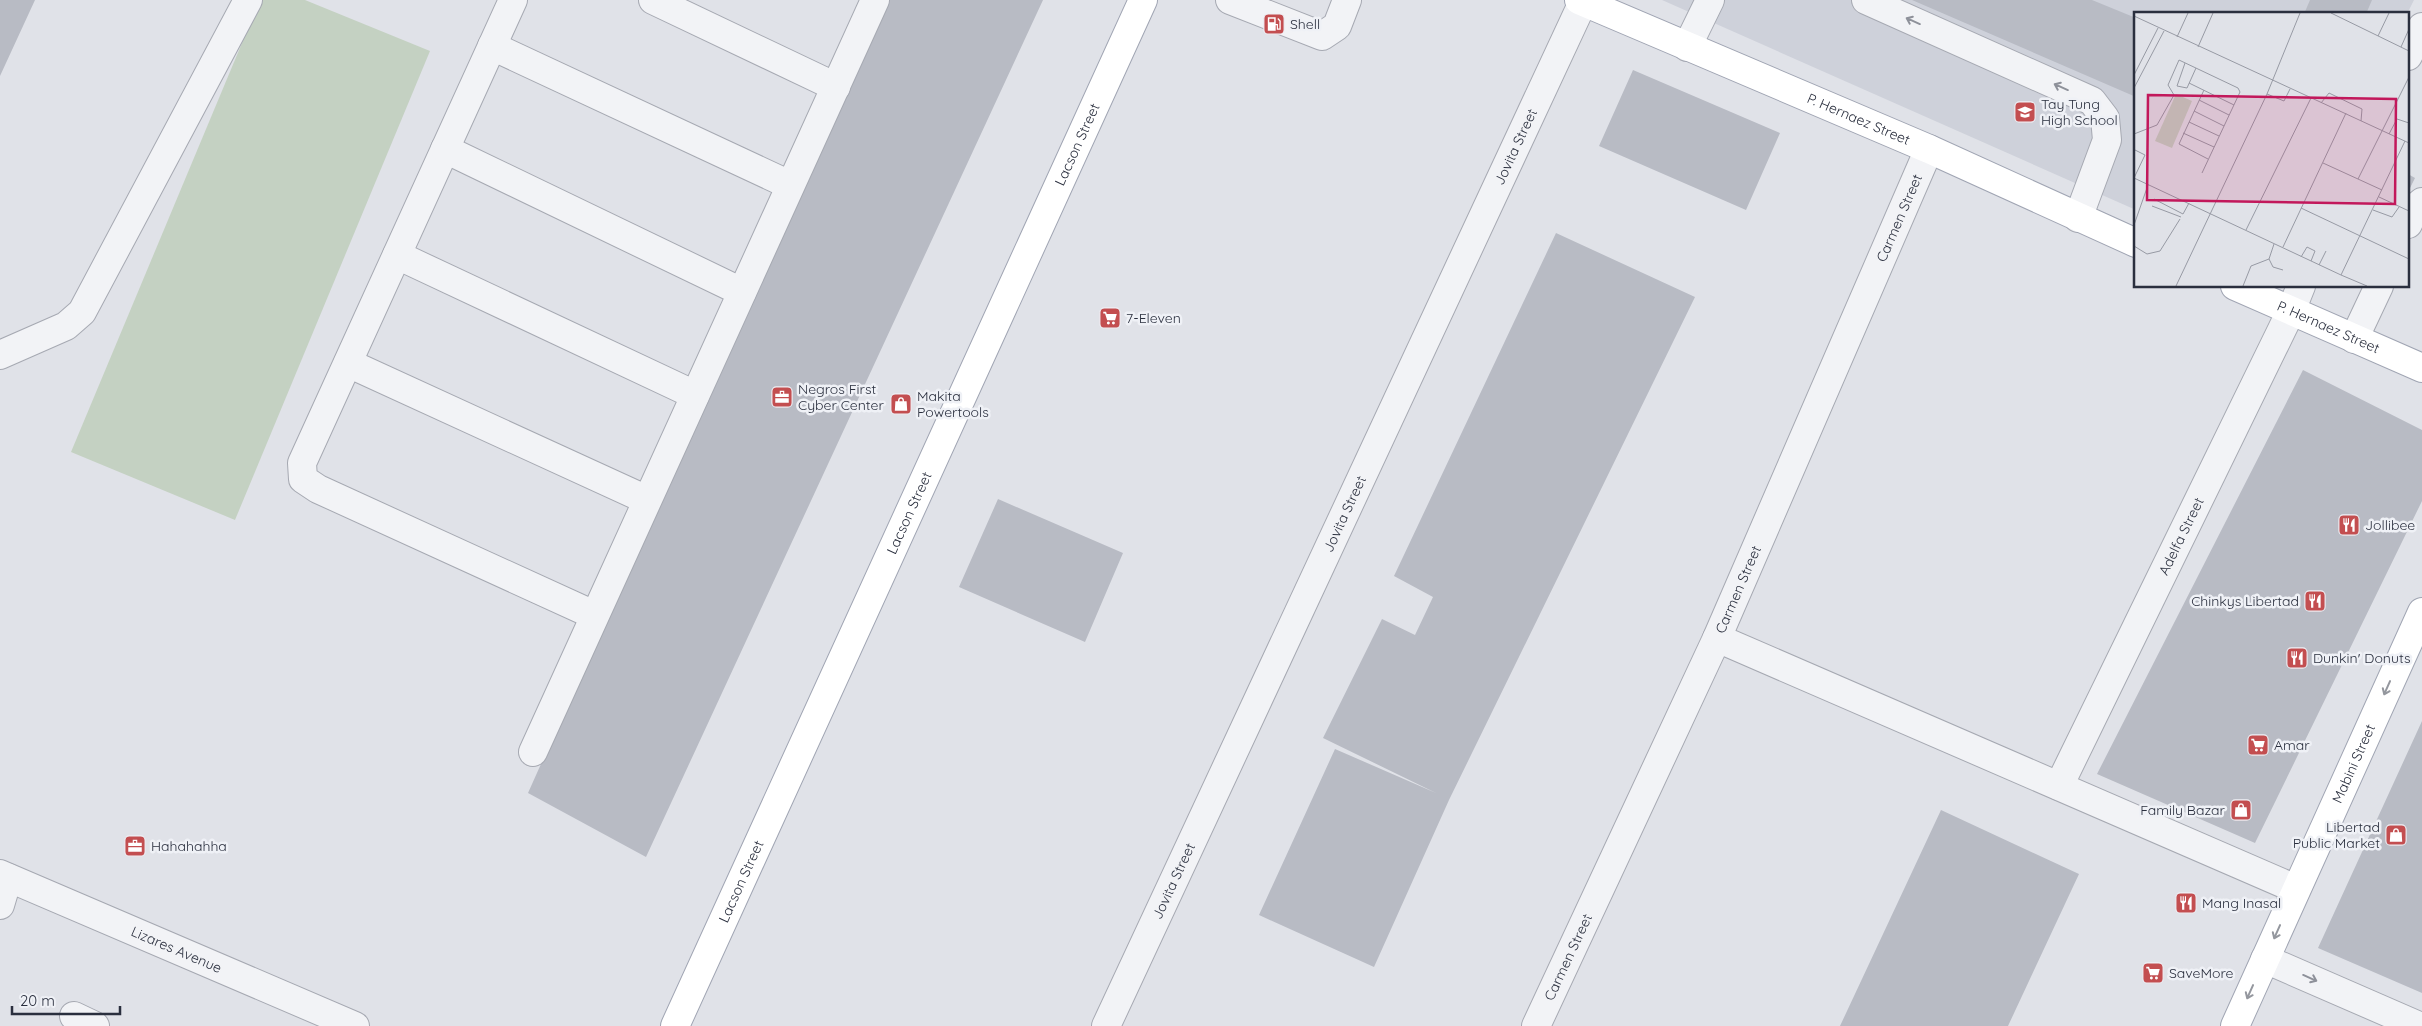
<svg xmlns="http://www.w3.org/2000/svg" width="2422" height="1026" font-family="Quicksand,sans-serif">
<rect width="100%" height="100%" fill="#e0e2e8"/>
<!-- built -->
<path fill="#ced1da" d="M 1662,0 L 2414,0 L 2407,14 L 2136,14 L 2136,210 Z"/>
<!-- green -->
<path fill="#c4d1c2" d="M 260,0 L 305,0 L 430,51 L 235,520 L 71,452 Z"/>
<!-- building -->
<path fill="#b8bbc4" d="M 0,0 L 35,0 L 0,76 Z
M 883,0 L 1043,0 L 646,857 L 528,793 Z
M 1912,0 L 2092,0 L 2136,18 L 2136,97 Z
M 2310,0 L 2372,0 L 2366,14 L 2304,14 Z
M 1633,70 L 1780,133 L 1746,210 L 1599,146 Z
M 2408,174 L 2415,178 L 2408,192 Z
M 1556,233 L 1695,297 L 1449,800 L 1374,967 L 1259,915 L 1335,749 L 1436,793 L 1323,738 L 1382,619 L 1415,635 L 1433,597 L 1394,576 Z
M 2303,370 L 2422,430 L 2422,501 L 2255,843 L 2097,774 Z
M 998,499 L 1123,553 L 1085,642 L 959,587 Z
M 2422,721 L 2422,993 L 2318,948 Z
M 1941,810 L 2079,874 L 2008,1026 L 1840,1026 Z"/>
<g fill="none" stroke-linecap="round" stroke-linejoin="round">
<!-- minor casing -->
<g stroke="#a6a9b2" stroke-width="30">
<g id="minor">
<path d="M 513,0 L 302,463 L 303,479 L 318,489 L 594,615"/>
<path d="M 653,0 L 836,87"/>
<path d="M 1230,0 L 1322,36 L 1337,26 L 1347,0"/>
<path d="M 1866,0 L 2092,101 L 2105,118 L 2107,140 L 2078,218"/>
<path d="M 492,46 L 790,185"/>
<path d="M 1687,47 L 1710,0"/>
<path d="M 2408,56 L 2422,27"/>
<path d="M 445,149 L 742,292"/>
<path d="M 2408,224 L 2416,207 L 2422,202"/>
<path d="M 397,255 L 695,395"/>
<path d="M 2354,339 L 2379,286"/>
<path d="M 0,355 L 66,326 L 82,312 L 248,0"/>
<path d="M 348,363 L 647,500"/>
<path d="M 1717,638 L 2296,889"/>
<path d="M 533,752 L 875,0"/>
<path id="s1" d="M 2059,786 L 2291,311 L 2301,286"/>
<path id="s2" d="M 0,874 L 355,1026"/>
<path d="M 0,905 L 8,878"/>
<path d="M 2265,959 L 2419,1026"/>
<path d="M 74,1016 L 95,1026"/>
<path id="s3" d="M 1106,1026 L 1583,2"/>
<path id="s4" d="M 1536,1026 L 1717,638 L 1929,149"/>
</g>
</g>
<!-- major casing -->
<g stroke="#a0a5b3" stroke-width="30">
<g id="major">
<path id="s5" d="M 1579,0 L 1929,149 L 2136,243"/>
<path id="s6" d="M 2235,286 L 2422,368"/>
<path id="s7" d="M 675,1026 L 1143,0"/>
<path id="s8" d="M 2235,1026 L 2422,612"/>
</g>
</g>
<!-- minor -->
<use href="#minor" stroke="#f2f3f6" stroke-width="28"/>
<!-- major -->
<use href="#major" stroke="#fff" stroke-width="28"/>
</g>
<!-- one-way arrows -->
<defs><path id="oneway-shaft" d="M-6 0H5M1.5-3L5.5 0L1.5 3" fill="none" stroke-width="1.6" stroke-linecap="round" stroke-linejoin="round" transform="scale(1.25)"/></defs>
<g stroke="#8e919a">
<use href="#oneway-shaft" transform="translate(1913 21) rotate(-156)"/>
<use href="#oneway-shaft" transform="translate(2061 87) rotate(-156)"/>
<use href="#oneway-shaft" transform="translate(2310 978) rotate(24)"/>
</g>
<g stroke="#94979e">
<use href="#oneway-shaft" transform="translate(2387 688) rotate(114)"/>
<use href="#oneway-shaft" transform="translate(2277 932) rotate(114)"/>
<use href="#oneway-shaft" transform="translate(2250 992) rotate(114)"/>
</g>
<!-- icons -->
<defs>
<g id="fuel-square" transform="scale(1.125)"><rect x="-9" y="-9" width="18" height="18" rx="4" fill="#c34e50" stroke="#eff1f6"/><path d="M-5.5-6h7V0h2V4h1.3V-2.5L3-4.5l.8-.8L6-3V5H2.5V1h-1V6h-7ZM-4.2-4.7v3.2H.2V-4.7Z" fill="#fff"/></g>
<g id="school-square" transform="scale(1.125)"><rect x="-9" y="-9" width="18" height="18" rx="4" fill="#c34e50" stroke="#eff1f6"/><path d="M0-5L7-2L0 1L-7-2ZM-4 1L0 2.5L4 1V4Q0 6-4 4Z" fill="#fff"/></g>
<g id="supermarket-square" transform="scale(1.125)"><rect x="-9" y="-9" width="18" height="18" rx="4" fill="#c34e50" stroke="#eff1f6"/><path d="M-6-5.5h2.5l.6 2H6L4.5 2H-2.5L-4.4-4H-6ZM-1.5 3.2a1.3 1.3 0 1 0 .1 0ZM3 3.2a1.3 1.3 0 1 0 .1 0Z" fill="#fff"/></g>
<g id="office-square" transform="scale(1.125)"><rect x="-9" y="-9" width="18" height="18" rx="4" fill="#c34e50" stroke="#eff1f6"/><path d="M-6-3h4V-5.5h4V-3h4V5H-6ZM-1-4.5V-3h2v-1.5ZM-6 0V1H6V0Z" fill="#fff"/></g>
<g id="shop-square" transform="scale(1.125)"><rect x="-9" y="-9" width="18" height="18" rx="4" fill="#c34e50" stroke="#eff1f6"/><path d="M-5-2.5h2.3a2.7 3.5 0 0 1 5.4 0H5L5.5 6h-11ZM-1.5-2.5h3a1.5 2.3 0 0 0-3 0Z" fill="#fff"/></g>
<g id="restaurant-square" transform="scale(1.125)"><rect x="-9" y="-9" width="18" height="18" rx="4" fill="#c34e50" stroke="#eff1f6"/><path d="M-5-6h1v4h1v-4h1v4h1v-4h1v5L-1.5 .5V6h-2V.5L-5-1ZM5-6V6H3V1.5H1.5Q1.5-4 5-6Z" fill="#fff"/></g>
</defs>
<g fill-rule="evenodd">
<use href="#fuel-square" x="1274" y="24"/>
<use href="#school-square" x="2025" y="112"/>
<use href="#supermarket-square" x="1110" y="318"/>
<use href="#office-square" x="782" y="397"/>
<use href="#shop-square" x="901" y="404"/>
<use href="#restaurant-square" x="2349" y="525"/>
<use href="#restaurant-square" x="2315" y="601"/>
<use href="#restaurant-square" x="2297" y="658"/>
<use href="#supermarket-square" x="2258" y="745"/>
<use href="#shop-square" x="2241" y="810"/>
<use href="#shop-square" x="2396" y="835"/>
<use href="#office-square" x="135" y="846"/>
<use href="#restaurant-square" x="2186" y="903"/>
<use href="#supermarket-square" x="2153" y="973"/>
</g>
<g text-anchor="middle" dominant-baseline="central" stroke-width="5" stroke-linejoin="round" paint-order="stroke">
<!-- poi labels -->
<g font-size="14" fill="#2a2f3e" stroke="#eff1f6" text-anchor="start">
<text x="1290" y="24">Shell</text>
<text x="2041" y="104">Tay Tung<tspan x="2041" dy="16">High School</tspan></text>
<text x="1126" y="318">7-Eleven</text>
<text x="798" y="389">Negros First<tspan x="798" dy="16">Cyber Center</tspan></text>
<text x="917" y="396">Makita<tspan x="917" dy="16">Powertools</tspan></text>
<text x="2365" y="525">Jollibee</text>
<text x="2299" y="601" text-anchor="end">Chinkys Libertad</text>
<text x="2313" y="658">Dunkin' Donuts</text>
<text x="2274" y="745">Amar</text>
<text x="2225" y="810" text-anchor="end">Family Bazar</text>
<text x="2380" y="827" text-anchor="end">Libertad<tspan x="2380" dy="16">Public Market</tspan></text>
<text x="151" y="846">Hahahahha</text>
<text x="2202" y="903">Mang Inasal</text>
<text x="2169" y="973">SaveMore</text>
</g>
<!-- street labels -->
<g font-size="14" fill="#2a2f3e" stroke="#eff1f6">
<text stroke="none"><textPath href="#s5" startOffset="304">P. Hernaez Street</textPath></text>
<text stroke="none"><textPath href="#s7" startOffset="969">Lacson Street</textPath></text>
<text stroke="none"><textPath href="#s3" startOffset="970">Jovita Street</textPath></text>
<text stroke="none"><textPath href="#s4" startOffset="886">Carmen Street</textPath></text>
<text stroke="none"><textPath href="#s6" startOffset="102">P. Hernaez Street</textPath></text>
<text stroke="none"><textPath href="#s7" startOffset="564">Lacson Street</textPath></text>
<text stroke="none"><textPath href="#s3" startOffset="565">Jovita Street</textPath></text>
<text stroke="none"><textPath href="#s1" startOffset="278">Adelfa Street</textPath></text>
<text stroke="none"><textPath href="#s4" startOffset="481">Carmen Street</textPath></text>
<text stroke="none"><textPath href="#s8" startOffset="288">Mabini Street</textPath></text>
<text stroke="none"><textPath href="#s7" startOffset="159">Lacson Street</textPath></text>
<text stroke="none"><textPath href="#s3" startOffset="160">Jovita Street</textPath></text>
<text stroke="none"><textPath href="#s2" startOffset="192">Lizares Avenue</textPath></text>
<text stroke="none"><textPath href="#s4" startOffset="76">Carmen Street</textPath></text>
</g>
</g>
<!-- overview -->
<g transform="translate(2134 12)">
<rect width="275" height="275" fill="#e0e2e8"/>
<path d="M 42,82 L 58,89 L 38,136 L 21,129 Z" fill="#c4d1c2"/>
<path fill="none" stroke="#979aa4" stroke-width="1" d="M 197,1 L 275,39M 0,4 L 275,131M 244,24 L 255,1M 43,25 L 54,1M 64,35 L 79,1M 267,35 L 275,17M 51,51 L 43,74 L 53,76 L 62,56M 0,63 L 24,16M 55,71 L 100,93M 0,76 L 30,19M 70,78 L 45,132 L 74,147M 133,82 L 150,89 L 156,77M 65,88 L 95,103M 187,91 L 195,81 L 228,97 L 227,109M 60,99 L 90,114M 55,110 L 85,124M 49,121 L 80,135M 0,122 L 23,113 L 40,83 L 34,73 L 45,48 L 104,76 L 106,80 L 68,161M 255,122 L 263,107 L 275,111M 189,151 L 248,178M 0,166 L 207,263M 0,166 L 11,143 L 1,138M 224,167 L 275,65M 245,185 L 275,199M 20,187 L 49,202 L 55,191M 18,194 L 47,205M 167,196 L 275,247M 239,198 L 258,205 L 265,195M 0,213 L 14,173M 112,218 L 177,86M 0,234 L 13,242 L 26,239 L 46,207M 149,235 L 212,101M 167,245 L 173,235 L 181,239 L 177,249M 135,247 L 139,255 L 149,258M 185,253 L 192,239M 42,274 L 133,82 L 166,1M 109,274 L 117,254 L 135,247 L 140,232M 233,274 L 207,263 L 271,129"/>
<path fill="#c2185b" fill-opacity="0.15" stroke="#c2185b" stroke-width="2.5" d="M 14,83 L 262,87 L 261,192 L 13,188 Z"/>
<rect width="275" height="275" fill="none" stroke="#2a2f3e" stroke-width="2.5"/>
</g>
<!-- scale -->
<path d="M12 1006v8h108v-8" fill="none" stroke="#2a2f3e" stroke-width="2.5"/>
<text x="20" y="1006" font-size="15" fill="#2a2f3e" stroke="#eff1f6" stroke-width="4" paint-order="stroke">20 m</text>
</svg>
